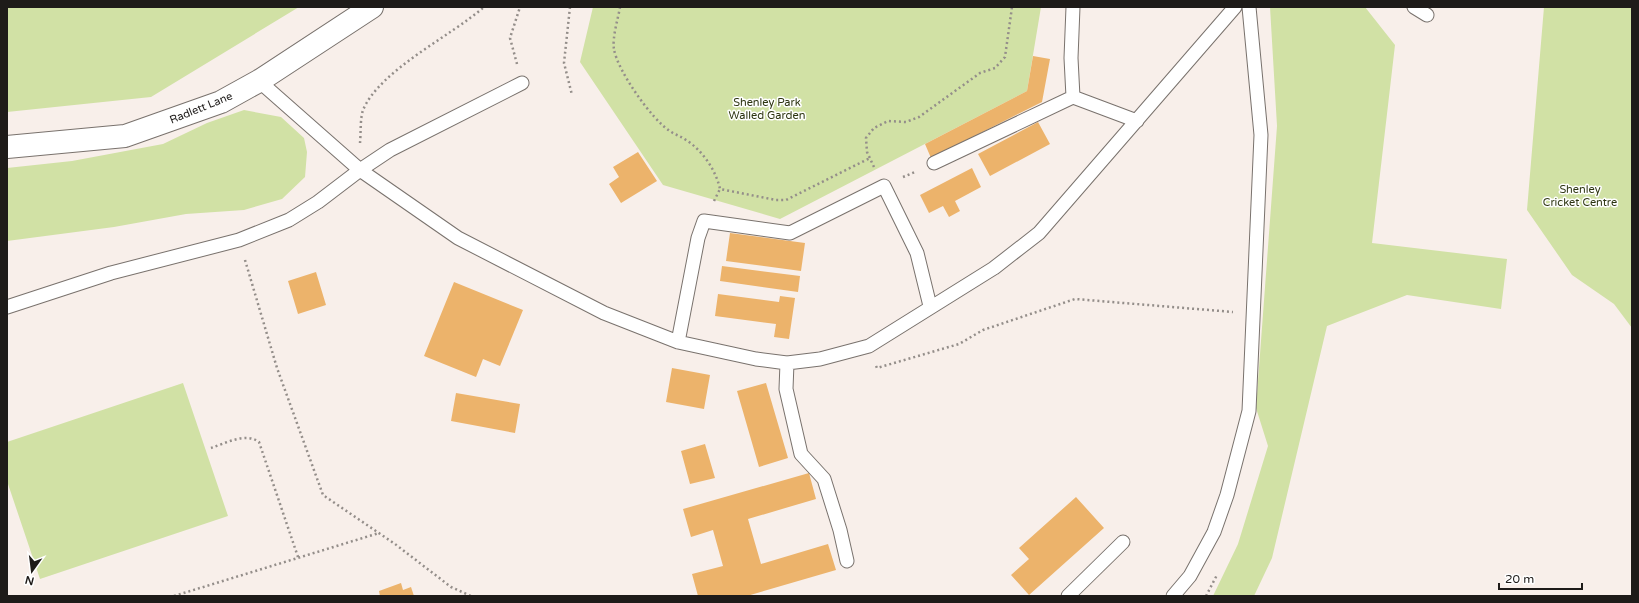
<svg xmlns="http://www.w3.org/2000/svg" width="1639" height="603" font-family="'Varela Round',sans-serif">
<rect width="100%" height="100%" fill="#f8efea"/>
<!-- green -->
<path fill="#d1e1a5" d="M 7,7 L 299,7 L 151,97 L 7,112 Z
M 593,7 L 1041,7 L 1027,91 L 780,219 L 663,185 L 580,62 Z
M 1270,7 L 1365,7 L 1395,45 L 1372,243 L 1507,259 L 1501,309 L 1407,295 L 1327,326 L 1272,558 L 1254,596 L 1213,596 L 1238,544 L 1268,446 L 1256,408 L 1277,126 Z
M 1544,7 L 1632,7 L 1632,328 L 1614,304 L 1572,275 L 1527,210 Z
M 244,110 L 281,117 L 304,138 L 307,152 L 305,177 L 282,199 L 244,210 L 186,214 L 114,227 L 7,241 L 7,168 L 72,161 L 163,144 L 207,123 Z
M 183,383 L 228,516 L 40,579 L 7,481 L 7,442 Z"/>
<!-- building -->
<path fill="#ecb36b" d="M 1033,56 L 1050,59 L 1042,102 L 931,158 L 925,144 L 1027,91 Z
M 1038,122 L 1050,144 L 990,176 L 978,154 Z
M 638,152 L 657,181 L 621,203 L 609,184 L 619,177 L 613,167 Z
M 972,168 L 981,187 L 955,201 L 960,211 L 949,217 L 943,206 L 929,213 L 920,195 Z
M 730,233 L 805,243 L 801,271 L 726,261 Z
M 722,266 L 800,276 L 798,292 L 720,281 Z
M 316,272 L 326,305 L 298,314 L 288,281 Z
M 454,282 L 523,310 L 500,366 L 483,359 L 476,377 L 424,356 Z
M 718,294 L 779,302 L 780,296 L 795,298 L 789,339 L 774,337 L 776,324 L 715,316 Z
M 672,368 L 710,375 L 704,409 L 666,402 Z
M 766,383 L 788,458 L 759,467 L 737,391 Z
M 456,393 L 520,404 L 515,433 L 451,421 Z
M 705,444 L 715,478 L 690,484 L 681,451 Z
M 809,473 L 816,499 L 748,519 L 761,564 L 828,544 L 836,570 L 747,596 L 698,596 L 692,574 L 723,566 L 713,530 L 691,537 L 683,509 Z
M 1076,497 L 1104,528 L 1029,595 L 1011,575 L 1029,559 L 1019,548 Z
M 401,583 L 403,590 L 411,587 L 414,596 L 380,596 L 379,591 Z"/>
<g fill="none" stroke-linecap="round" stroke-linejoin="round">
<!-- service casing -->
<g stroke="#79726d" stroke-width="15">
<path id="service" d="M 1073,7 L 1071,58 L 1073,97 L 1137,121
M 1414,7 L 1427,15
M 259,81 L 360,170 L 458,238 L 604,313 L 678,342 L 756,359 L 787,363 L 820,359 L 869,346 L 994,268 L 1039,233 L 1235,7
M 934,163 L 1073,97
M 7,307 L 111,273 L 239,240 L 289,220 L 318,202 L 360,170 L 390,150 L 522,83
M 678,342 L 698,238 L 704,221 L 790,233 L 884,186 L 917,253 L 930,306
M 787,363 L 786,389 L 801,454 L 824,479 L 840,530 L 847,561
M 1068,596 L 1123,542
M 1173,596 L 1190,576 L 1214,532 L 1227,495 L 1249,411 L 1261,135 L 1249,7"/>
</g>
<!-- tertiary casing -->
<g stroke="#79726d" stroke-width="24">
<path id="tertiary" d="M 7,147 L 125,136 L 221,102 L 259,81 L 372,7"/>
</g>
<!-- path -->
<path stroke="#948e8a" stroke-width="2.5" stroke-dasharray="2 3" stroke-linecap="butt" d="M 570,7 L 564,63 L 572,95
M 620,7 C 618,19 612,38 614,49 C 617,70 652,120 670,131 C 675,135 681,136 686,140 C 702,150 716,170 720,189 L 776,200 L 786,200 L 870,158
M 517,64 L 510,38 L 520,7
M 360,143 C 361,133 360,119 363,110 C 380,70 451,36 484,7
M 874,167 L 867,152 L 866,138 L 874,128 L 888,121 L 906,122 L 919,117 L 980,73 L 995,68 L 1005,57 L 1012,7
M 903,177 L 915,172
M 714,201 L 720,189
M 245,260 L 277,368 L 323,495 L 395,544 L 451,587 L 471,596
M 876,366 L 877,368 L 959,344 L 983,330 L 1075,299 L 1233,312
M 211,448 C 226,443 246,432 259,442 L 298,557
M 174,596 L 379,533
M 1206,596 L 1217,575"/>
<!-- service -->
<use href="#service" stroke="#fff" stroke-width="13"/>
<!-- tertiary -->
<use href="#tertiary" stroke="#fff" stroke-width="22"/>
</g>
<g text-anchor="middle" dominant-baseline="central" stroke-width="3" stroke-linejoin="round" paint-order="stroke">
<!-- park labels -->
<g font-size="11" fill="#2d3511" stroke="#fff">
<text x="767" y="102">Shenley Park<tspan x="767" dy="13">Walled Garden</tspan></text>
<text x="1580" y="189">Shenley<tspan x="1580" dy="13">Cricket Centre</tspan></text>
</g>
<!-- street labels -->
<g font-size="11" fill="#1e1b19" stroke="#fff">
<text transform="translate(201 108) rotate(-22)">Radlett Lane</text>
</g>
</g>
<!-- border -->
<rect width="1639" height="603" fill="none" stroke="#1e1b19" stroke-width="16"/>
<!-- north arrow -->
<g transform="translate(32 571) rotate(194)" stroke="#ffffff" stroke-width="3" paint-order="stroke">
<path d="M0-3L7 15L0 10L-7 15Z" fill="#1e1b19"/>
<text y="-6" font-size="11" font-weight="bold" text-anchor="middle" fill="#1e1b19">N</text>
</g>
<!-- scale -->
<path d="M1499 583v6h83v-6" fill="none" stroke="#1e1b19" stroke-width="2"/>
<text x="1505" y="583" font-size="12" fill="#1e1b19" stroke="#ffffff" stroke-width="3" paint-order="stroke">20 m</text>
</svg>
